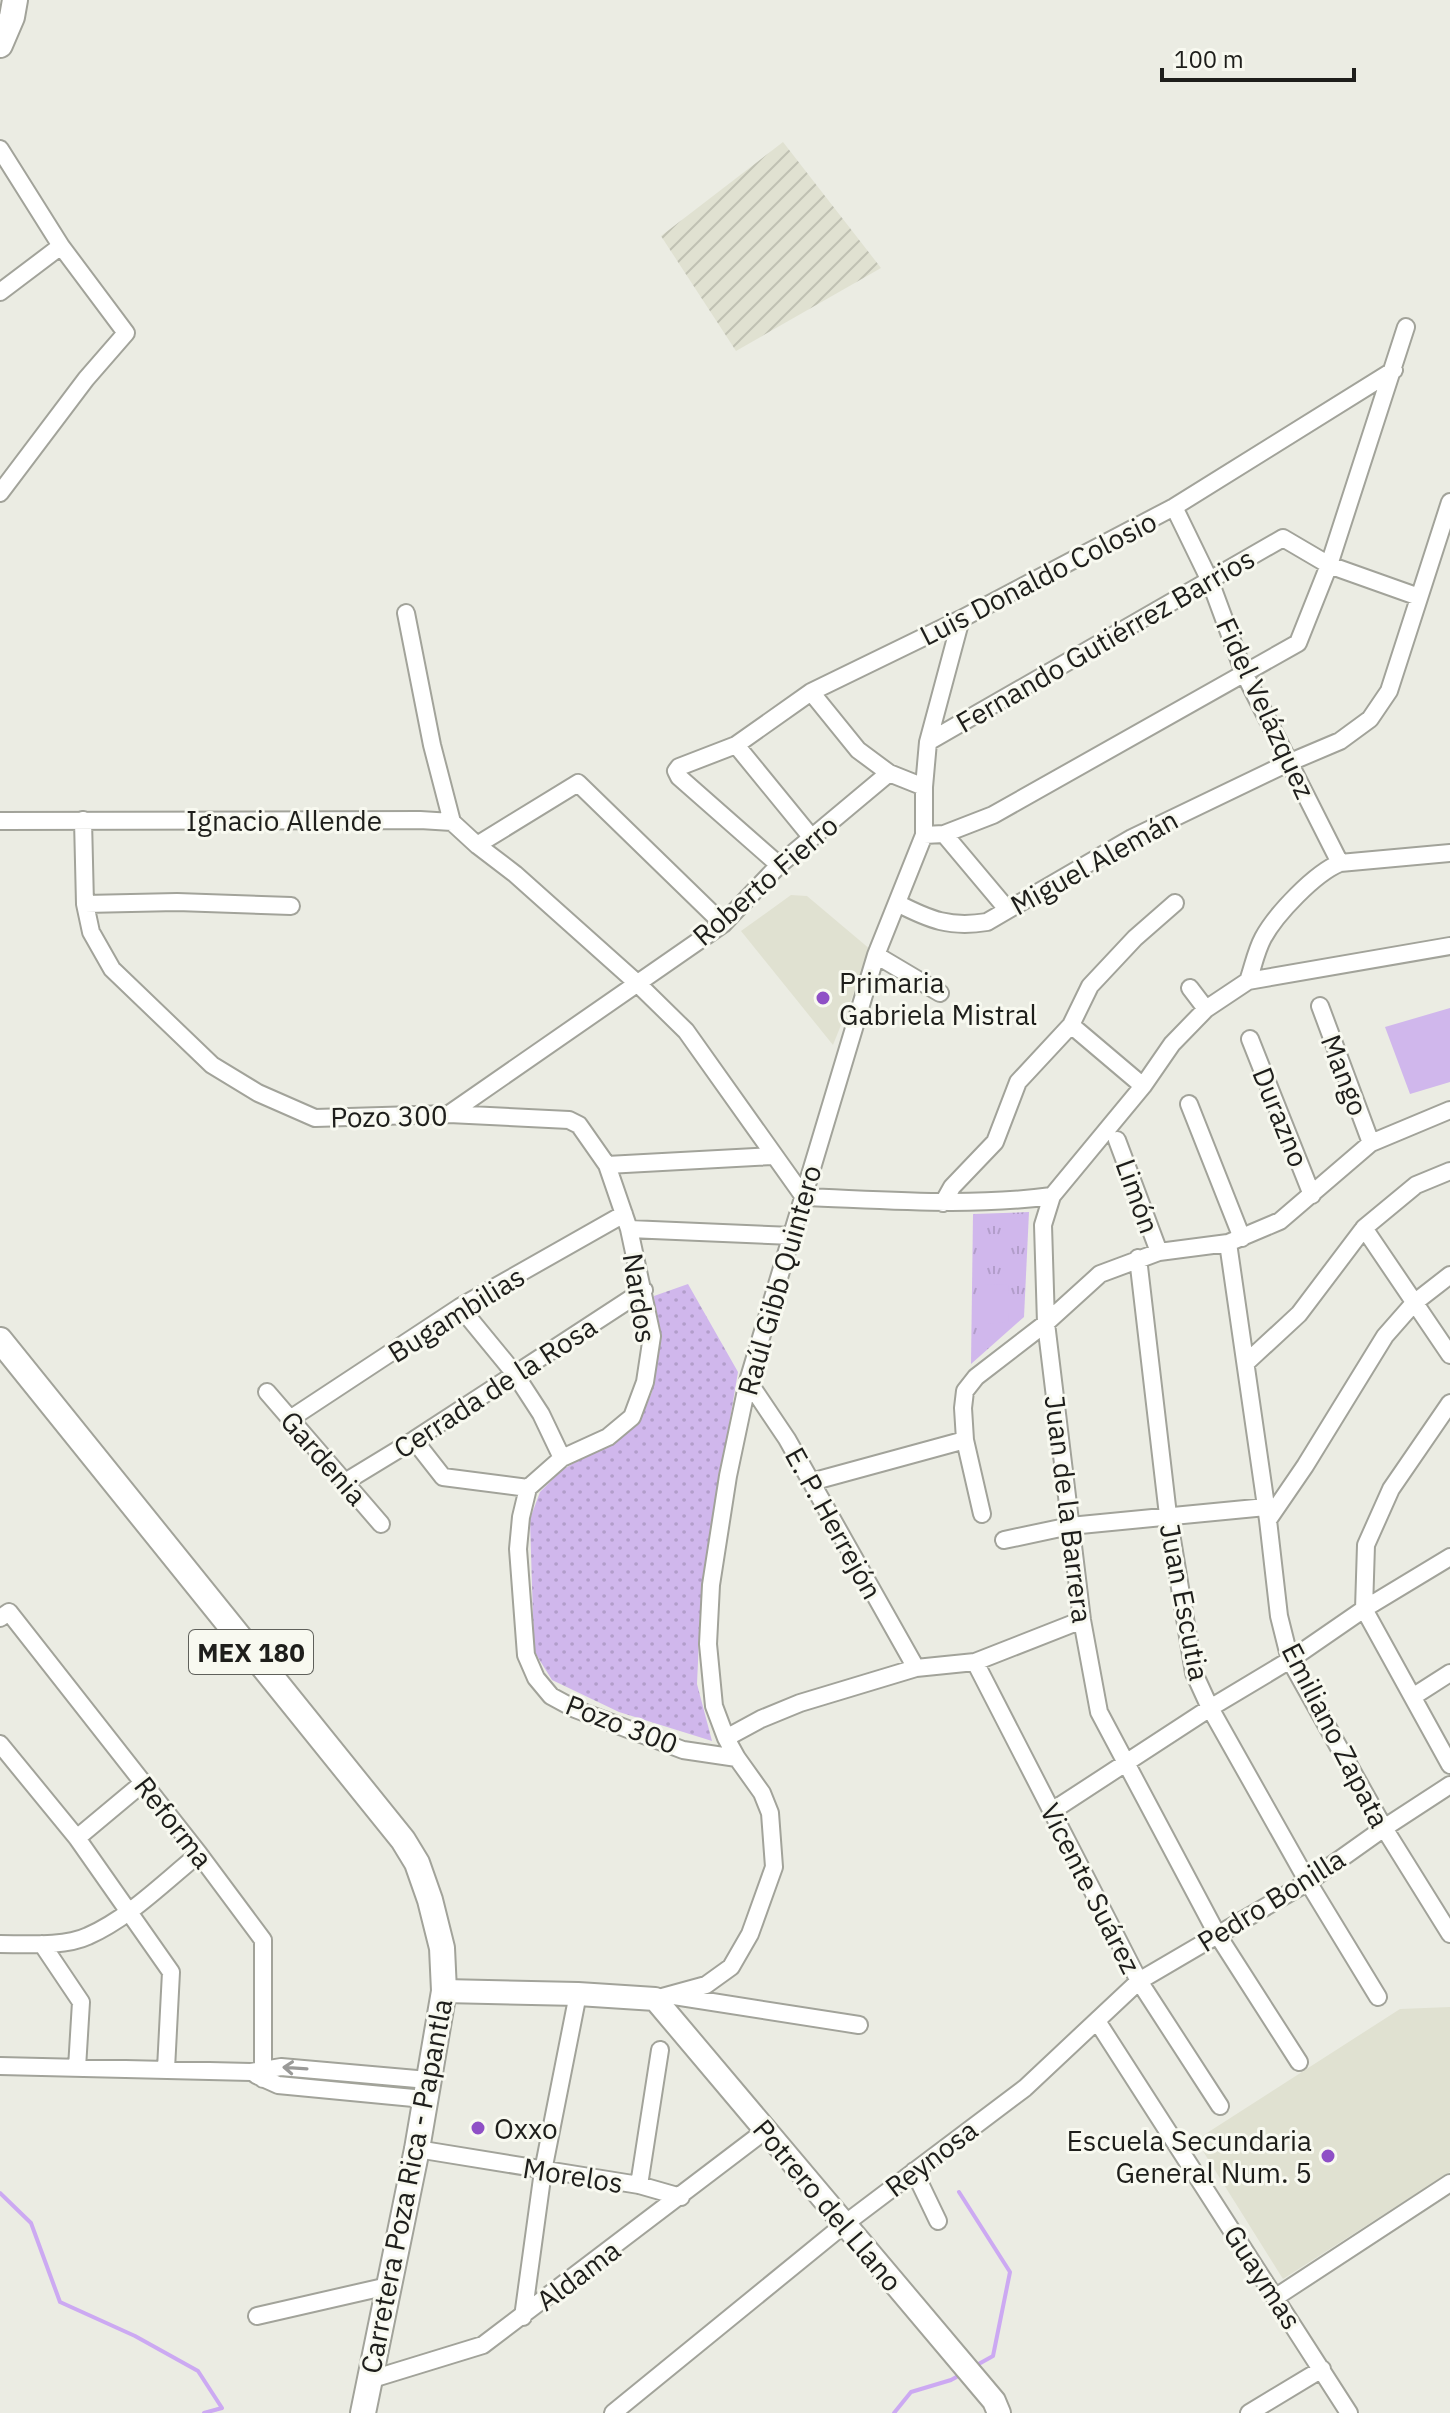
<svg xmlns="http://www.w3.org/2000/svg" width="1450" height="2413" font-family="'IBM Plex Sans',sans-serif">
<defs>
<pattern id="industrial-furrows" width="10" height="10" patternUnits="userSpaceOnUse" patternTransform="scale(2)"><rect width="10" height="10" fill="#e0e1d1"/><path d="M-1 1l2-2M0 10L10 0M9 11l2-2" fill="none" stroke="#c0c1b3"/></pattern>
<pattern id="grass-dots" width="8" height="8" patternUnits="userSpaceOnUse" patternTransform="scale(2)"><rect width="8" height="8" fill="#d0b7ec"/><path d="M2 2h.1M6 6h.1" fill="none" stroke="#b29dca" stroke-width="1.8" stroke-linecap="round"/></pattern>
<pattern id="park-tufts" width="24" height="20" patternUnits="userSpaceOnUse" patternTransform="scale(2)"><rect width="24" height="20" fill="#d0b7ec"/><path d="M3 7l-1-3M5 7V3M7 7l1-3M15 17l-1-3M17 17v-4M19 17l1-3" fill="none" stroke="#b29dca"/></pattern>
</defs>
<rect width="100%" height="100%" fill="#ebece3"/>
<!-- built -->
<path fill="#e0e1d1" d="M 791,895 L 807,896 L 871,950 L 833,1045 L 741,931 Z
M 1450,2007 L 1450,2172 L 1283,2279 L 1196,2140 L 1400,2009 Z"/>
<!-- industrial -->
<path fill="url(#industrial-furrows)" d="M 783,142 L 881,268 L 736,351 L 661,236 Z"/>
<!-- grass -->
<path fill="url(#grass-dots)" d="M 688,1284 L 738,1372 L 705,1567 L 700,1617 L 697,1684 L 712,1741 L 619,1712 L 552,1680 L 534,1651 L 530,1519 L 540,1492 L 561,1471 L 640,1421 L 652,1392 L 658,1340 L 654,1296 Z"/>
<!-- park -->
<path fill="url(#park-tufts)" d="M 1029,1212 L 1024,1317 L 971,1364 L 973,1214 Z"/>
<!-- pitch -->
<path fill="#d0b7ec" d="M 1450,1008 L 1450,1082 L 1410,1094 L 1385,1027 Z
M 985,1284 L 1009,1285 L 1008,1322 L 985,1324 Z"/>
<g fill="none" stroke-linecap="round" stroke-linejoin="round">
<!-- stream -->
<path stroke="#cca9f2" stroke-width="4" d="M 959,2192 L 1010,2272 L 993,2356 L 975,2366
M 0,2193 L 31,2223 L 60,2302 L 135,2336 L 198,2371 L 222,2408 L 204,2413
M 894,2413 L 911,2392 L 951,2380 L 960,2375"/>
<!-- street casing -->
<g stroke="#a2a39a" stroke-width="20">
<path id="street" d="M 0,149 L 61,246 L 126,333 L 86,379 L 0,493
M 0,292 L 61,246
M 1174,507 L 1210,581 L 1244,673 L 1340,863
M 406,613 L 432,745 L 452,822
M 811,692 L 858,750 L 889,773 L 924,787
M 928,742 L 1283,538 L 1329,565 L 1419,597
M 736,745 L 812,838
M 83,820 L 85,904 L 91,932 L 112,969 L 212,1065 L 258,1093 L 315,1118 L 449,1114 L 569,1120 L 579,1125 L 607,1165 L 629,1229 L 652,1336 L 645,1382 L 632,1417 L 608,1437 L 562,1458 L 528,1488 L 521,1517 L 518,1549 L 526,1655 L 536,1678 L 551,1696 L 575,1709 L 683,1750 L 737,1758
M 0,821 L 420,820 L 452,822 L 477,845 L 515,874 L 637,983 L 686,1031 L 804,1197 C 886,1200 970,1207 1052,1196
M 944,834 L 1007,909
M 924,835 L 944,834 L 993,815 L 1298,643 L 1329,565 L 1406,327
M 477,845 L 578,783 L 723,924
M 779,865 L 679,777 L 676,771 L 679,767 L 736,745 L 811,692 L 961,619 L 1174,507 L 1394,370
M 897,903 C 930,920 950,928 987,922 L 1132,838 L 1288,763 L 1340,741 L 1370,719 L 1389,691 L 1450,502
M 85,904 L 177,902 L 291,906
M 876,955 L 940,993
M 1248,981 C 1253,967 1256,951 1263,938 C 1276,914 1315,873 1340,863 L 1450,853
M 1190,988 L 1206,1009
M 1320,1006 L 1371,1143
M 1071,1025 L 1143,1086
M 1250,1039 L 1312,1195
M 1189,1104 L 1242,1238
M 449,1114 L 723,924 L 779,865 L 889,773
M 1117,1140 L 1159,1252
M 607,1165 L 773,1156
M 943,1203 L 952,1187 L 995,1142 L 1018,1082 L 1071,1025 L 1090,986 L 1135,938 L 1175,903
M 1364,1228 L 1450,1355
M 629,1229 L 793,1236
M 1228,1243 L 1268,1520 L 1279,1616 L 1290,1660 L 1384,1828 L 1450,1934
M 1138,1258 L 1168,1515 L 1194,1673 L 1210,1708 L 1308,1882 L 1378,1997
M 460,1307 L 515,1374 L 541,1414 L 562,1458
M 1247,1362 L 1299,1314 L 1364,1228 L 1416,1185 L 1450,1171
M 748,1381 L 787,1439 L 916,1668
M 267,1392 L 381,1524
M 1450,1403 L 1391,1489 L 1366,1545 L 1364,1609 L 1450,1765
M 290,1419 L 460,1307 L 624,1214
M 414,1440 L 443,1477 L 528,1488
M 345,1482 L 414,1440 L 644,1290
M 811,1482 L 965,1440
M 982,1514 L 965,1440 L 963,1408 L 965,1391 L 976,1377 L 1046,1323 L 1100,1274 L 1159,1252 L 1228,1243 L 1280,1221 L 1371,1143 L 1450,1110
M 1268,1520 L 1305,1466 L 1385,1336 L 1414,1303 L 1450,1275
M 1004,1540 L 1070,1526 L 1266,1507
M 0,1618 L 9,1612 L 199,1854 L 263,1940 L 263,2079
M 975,1662 L 1139,1981 L 1220,2106
M 1414,1696 L 1450,1673
M 726,1738 L 761,1719 L 800,1703 L 916,1668 L 975,1662 L 1082,1620
M 0,1744 L 77,1838 L 171,1972 L 166,2069
M 1052,1811 L 1210,1708 L 1290,1660 L 1364,1609 L 1450,1557
M 77,1838 L 144,1782
M 0,1944 C 25,1944 65,1947 88,1936 C 129,1918 164,1882 199,1854
M 42,1944 L 81,2002 L 77,2068
M 674,1996 L 859,2025
M 655,1999 L 706,1985 L 731,1967 L 750,1934 L 774,1867 L 770,1813 L 762,1793 L 737,1758 L 726,1738 L 714,1706 L 708,1644 L 711,1585 L 728,1476 L 748,1381 L 876,955 L 924,835 L 924,787 L 928,742 L 961,619
M 1097,2021 L 1349,2413
M 1299,2062 L 1217,1934 L 1099,1712 L 1082,1620 L 1046,1323 L 1043,1225 L 1052,1196 L 1143,1086 L 1172,1044 L 1206,1009 L 1248,981 L 1450,946
M 0,2066 L 251,2072 L 281,2067 L 428,2080
M 256,2075 L 278,2085 L 424,2099
M 417,2149 L 639,2185 L 681,2197
M 914,2171 L 938,2221
M 639,2185 L 660,2050
M 1276,2297 L 1450,2183
M 257,2316 L 388,2286
M 523,2317 L 543,2171 L 578,1994
M 369,2380 L 483,2345 L 766,2130
M 613,2413 L 846,2223 L 1025,2088 L 1139,1981 L 1308,1882 L 1384,1828 L 1450,1785
M 1249,2413 L 1322,2369"/>
</g>
<!-- secondary casing -->
<g stroke="#a2a39a" stroke-width="26">
<path id="secondary" d="M 444,1991 L 578,1994 L 655,1999 L 994,2401 L 999,2413"/>
</g>
<!-- primary casing -->
<g stroke="#a2a39a" stroke-width="28">
<path id="primary" d="M 0,45 L 12,17 L 15,0
M 0,1340 L 403,1840 L 417,1863 L 430,1900 L 442,1948 L 444,1991 L 417,2149 L 363,2413"/>
</g>
<!-- street -->
<use href="#street" stroke="#fff" stroke-width="16"/>
<!-- secondary -->
<use href="#secondary" stroke="#fff" stroke-width="22"/>
<!-- primary -->
<use href="#primary" stroke="#fff" stroke-width="24"/>
</g>
<!-- one-way arrows -->
<defs><path id="oneway-shaft" d="M-6 0H5M1.5-3L5.5 0L1.5 3" fill="none" stroke-width="1.6" stroke-linecap="round" stroke-linejoin="round" transform="scale(2)"/></defs>
<use stroke="#9a9a98" href="#oneway-shaft" transform="translate(295 2068) rotate(-176)"/>
<!-- markers -->
<g fill="#8f50c6" stroke="#f8f9f0" stroke-width="3">
<circle cx="823" cy="998" r="8"/>
<circle cx="478" cy="2128" r="8"/>
<circle cx="1328" cy="2156" r="8"/>
</g>
<g text-anchor="middle" dominant-baseline="central" stroke-width="6" stroke-linejoin="round" paint-order="stroke">
<!-- shield labels -->
<rect fill="#f8f9f0" stroke="#5f605b" stroke-width="2" x="189" y="1630" width="124" height="44" rx="6"/>
<g font-size="26" font-weight="bold" fill="#1e1e1b">
<text x="251" y="1652">MEX 180</text>
</g>
<!-- street labels -->
<g font-size="28" fill="#1e1e1b" stroke="#f8f9f0">
<text transform="translate(1038 578) rotate(-27)">Luis Donaldo Colosio</text>
<text transform="translate(1105 640) rotate(-30)">Fernando Gutiérrez Barrios</text>
<text transform="translate(1266 708) rotate(65)">Fidel Velázquez</text>
<text x="284" y="820">Ignacio Allende</text>
<text transform="translate(1094 862) rotate(-29)">Miguel Alemán</text>
<text transform="translate(765 880) rotate(-41)">Roberto Fierro</text>
<text transform="translate(1345 1075) rotate(69)">Mango</text>
<text transform="translate(389 1116) rotate(-1)">Pozo 300</text>
<text transform="translate(1281 1117) rotate(68)">Durazno</text>
<text transform="translate(1138 1196) rotate(70)">Limón</text>
<text transform="translate(779 1280) rotate(-74)">Raúl Gibb Quintero</text>
<text transform="translate(640 1298) rotate(81)">Nardos</text>
<text transform="translate(456 1314) rotate(-32)">Bugambilias</text>
<text transform="translate(495 1387) rotate(-33)">Cerrada de la Rosa</text>
<text transform="translate(324 1458) rotate(49)">Gardenia</text>
<text transform="translate(1069 1509) rotate(83)">Juan de la Barrera</text>
<text transform="translate(834 1523) rotate(61)">E. P. Herrejón</text>
<text transform="translate(1185 1602) rotate(79)">Juan Escutia</text>
<text transform="translate(622 1724) rotate(21)">Pozo 300</text>
<text transform="translate(1336 1735) rotate(63)">Emiliano Zapata</text>
<text transform="translate(174 1822) rotate(52)">Reforma</text>
<text transform="translate(1091 1888) rotate(63)">Vicente Suárez</text>
<text transform="translate(1271 1900) rotate(-32)">Pedro Bonilla</text>
<text transform="translate(931 2158) rotate(-37)">Reynosa</text>
<text transform="translate(573 2175) rotate(9)">Morelos</text>
<text transform="translate(406 2186) rotate(-79)">Carretera Poza Rica - Papantla</text>
<text transform="translate(828 2205) rotate(50)">Potrero del Llano</text>
<text transform="translate(578 2275) rotate(-37)">Aldama</text>
<text transform="translate(1263 2277) rotate(57)">Guaymas</text>
</g>
<!-- poi labels -->
<g font-size="28" fill="#1e1e1b" stroke="#f8f9f0" text-anchor="start">
<text x="839" y="982">Primaria<tspan x="839" dy="32">Gabriela Mistral</tspan></text>
<text x="494" y="2128">Oxxo</text>
<text x="1312" y="2140" text-anchor="end">Escuela Secundaria<tspan x="1312" dy="32">General Num. 5</tspan></text>
</g>
</g>
<!-- scale -->
<path d="M1162 68v12h192v-12" fill="none" stroke="#1e1e1b" stroke-width="4"/>
<text x="1174" y="68" font-size="24" fill="#1e1e1b" stroke="#f8f9f0" stroke-width="6" paint-order="stroke">100 m</text>
</svg>
